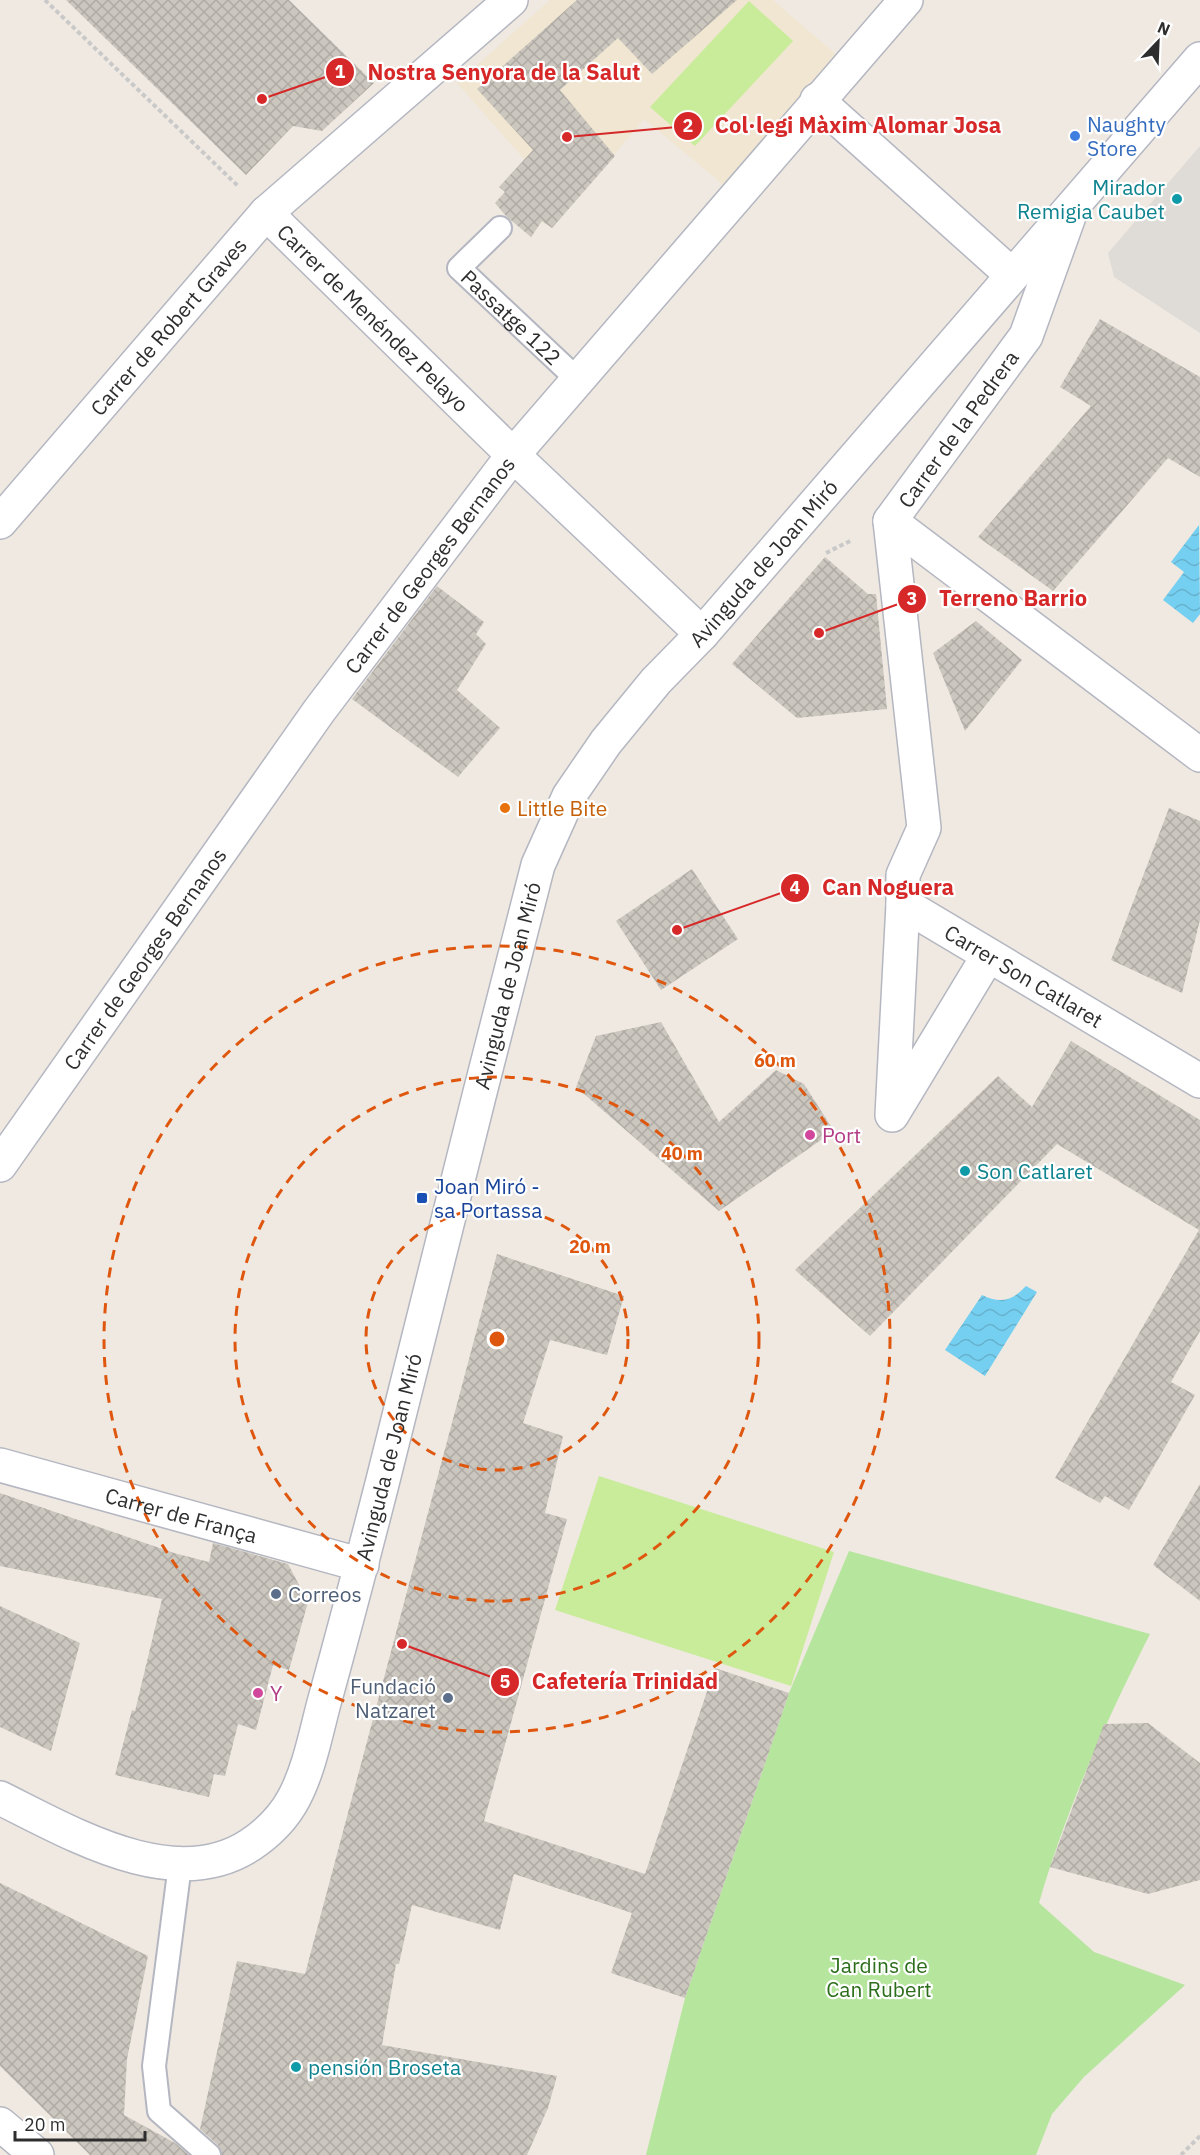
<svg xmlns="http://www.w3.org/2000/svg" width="1200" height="2155" font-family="'IBM Plex Sans',sans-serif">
<defs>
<pattern id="water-waves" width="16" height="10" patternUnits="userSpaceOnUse" patternTransform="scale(1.5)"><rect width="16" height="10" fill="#75cff0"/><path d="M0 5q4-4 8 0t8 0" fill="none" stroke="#66b2ce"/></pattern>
<pattern id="building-cross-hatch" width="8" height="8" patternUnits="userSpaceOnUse" patternTransform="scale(1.5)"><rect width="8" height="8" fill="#cbc7bf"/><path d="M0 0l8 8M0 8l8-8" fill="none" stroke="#afaba4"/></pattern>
</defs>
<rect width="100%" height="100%" fill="#efe9e1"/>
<!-- education -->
<path fill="#f0e6d1" d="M 550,0 L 773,0 L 838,56 L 726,187 L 644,119 L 552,228 L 542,222 L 531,237 L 508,218 L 495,203 L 505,192 L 499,187 L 526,161 L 457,83 Z"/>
<!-- grass -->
<path fill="#b6e59e" d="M 849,1551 L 1150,1634 C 1106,1721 1066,1809 1039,1903 L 1094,1952 L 1185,1985 L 1084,2077 L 1052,2114 L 1036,2155 L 646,2155 L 685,1998 L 789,1693 Z"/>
<!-- pitch -->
<path fill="#c9ec9a" d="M 749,1 L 793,41 L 695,146 L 650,107 Z
M 599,1476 L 834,1552 L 791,1686 L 555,1610 Z"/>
<!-- plaza -->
<path fill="#dfdcd8" d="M 1200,146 L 1200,333 L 1114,277 L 1108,253 Z"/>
<!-- water -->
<path fill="url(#water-waves)" d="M 1199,525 L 1200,614 L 1193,623 L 1163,600 L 1184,572 L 1171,562 Z
M 1026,1286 L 1037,1292 L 985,1376 L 945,1350 L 982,1295 C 1000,1304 1012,1301 1026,1286 Z"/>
<!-- building -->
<path fill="url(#building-cross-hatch)" d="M 66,0 L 289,0 L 374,83 L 322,131 L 293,126 L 246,175 Z
M 577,0 L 737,0 L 652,74 L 618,38 L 560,90 L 615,156 L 552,228 L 542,221 L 531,237 L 506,216 L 495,203 L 505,192 L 499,187 L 533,150 L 477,89 Z
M 1100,319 L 1200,377 L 1200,477 L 1168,458 L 1053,591 L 978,537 L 1091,406 L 1060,387 Z
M 825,557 L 868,594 L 876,594 L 887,709 L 797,718 L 732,664 Z
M 437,586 L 484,622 L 476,634 L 486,644 L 457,690 L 500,728 L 458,777 L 352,699 Z
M 976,621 L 1022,660 L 965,731 L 933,653 Z
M 1169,808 L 1200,821 L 1200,920 L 1182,993 L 1111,960 Z
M 692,869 L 738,939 L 661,990 L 616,921 Z
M 661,1022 L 719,1122 L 776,1070 L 804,1084 L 834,1131 L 719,1211 L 576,1087 L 596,1036 Z
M 1071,1041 L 1200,1120 L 1200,1331 L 1171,1382 L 1195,1395 L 1129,1510 L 1105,1496 L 1100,1503 L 1055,1478 L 1199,1230 L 1057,1144 L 870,1336 L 795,1270 L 998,1076 L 1032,1107 Z
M 497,1254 L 624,1296 L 607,1355 L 550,1340 L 523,1423 L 563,1436 L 545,1513 L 567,1519 L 484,1821 L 645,1874 L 715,1668 L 789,1693 L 685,1998 L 611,1973 L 632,1913 L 514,1874 L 500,1930 L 412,1905 L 399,1964 L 396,1964 L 382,2045 L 557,2076 L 548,2108 L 527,2155 L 222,2155 L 218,2145 L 200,2129 L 237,1961 L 305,1974 Z
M 1200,1484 L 1200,1601 L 1153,1565 Z
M 0,1493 L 174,1553 L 209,1562 L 213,1543 L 288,1564 L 308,1602 L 289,1670 L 273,1665 L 256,1730 L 238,1724 L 225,1776 L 214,1774 L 209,1797 L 115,1775 L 132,1710 L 135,1711 L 162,1599 L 0,1566 Z
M 0,1606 L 80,1643 L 51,1751 L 0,1727 Z
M 1148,1723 L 1200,1763 L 1200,1880 L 1148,1894 L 1050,1867 L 1104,1724 Z
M 0,1883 L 148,1956 L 127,2059 L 124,2115 L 175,2143 L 189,2155 L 90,2155 L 0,2066 Z"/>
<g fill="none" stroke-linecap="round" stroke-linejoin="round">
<!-- lane casing -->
<g stroke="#b4b7c1" stroke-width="26">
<g id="lane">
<path id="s1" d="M 500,228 L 459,268 L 578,380"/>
<path d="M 180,1865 L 154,2066 L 159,2111 L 209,2155"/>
</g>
</g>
<!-- street casing -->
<g stroke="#b4b7c1" stroke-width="36">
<g id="street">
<path d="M 817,100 L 1012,275"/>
<path d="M 1072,208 L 1026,336 L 890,521 L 1200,755"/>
<path id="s2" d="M 266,213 L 513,455 L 702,634"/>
<path id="s3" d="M 890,521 L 924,828 L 903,875 L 903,904 L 1200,1081"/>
<path id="s4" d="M 0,522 L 266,213 L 511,0"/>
<path d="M 903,904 L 892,1115 L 988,956"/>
<path id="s5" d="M 0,1165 L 319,711 L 513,455 L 906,0"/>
<path id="s6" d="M 0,1465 L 362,1565"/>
<path d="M 0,2124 L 37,2155"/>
</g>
</g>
<!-- secondary casing -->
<g stroke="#b4b7c1" stroke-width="36">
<g id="secondary">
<path id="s7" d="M 0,1798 C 71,1833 174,1895 250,1845 C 268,1833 284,1817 294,1798 C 311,1766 317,1726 327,1692 C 346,1623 364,1554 382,1484 C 433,1278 485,1071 538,865 L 569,796 L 606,742 L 656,681 L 702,634 L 1200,59"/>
</g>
</g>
<!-- path -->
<path stroke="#c9c9c9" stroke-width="4" stroke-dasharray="4.5 3" stroke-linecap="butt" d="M 45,0 L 239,187
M 826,553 L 852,540
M 1181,2155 L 1200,2136"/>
<!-- lane -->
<use href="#lane" stroke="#fff" stroke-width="22"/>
<!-- street -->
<use href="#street" stroke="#fff" stroke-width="33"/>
<!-- secondary -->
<use href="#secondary" stroke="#fff" stroke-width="33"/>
</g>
<!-- distance rings -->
<g fill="none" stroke="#df570e" stroke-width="3" stroke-dasharray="10 8">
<circle cx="497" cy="1339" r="131"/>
<circle cx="497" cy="1339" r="262"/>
<circle cx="497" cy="1339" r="393"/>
</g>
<!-- markers -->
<circle fill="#3f7fe0" stroke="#fff" stroke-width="2" cx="1075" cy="136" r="6"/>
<g fill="#0f9aa8" stroke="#fff" stroke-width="2">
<circle cx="1177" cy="199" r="6"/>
<circle cx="965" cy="1171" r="6"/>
<circle cx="296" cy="2067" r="6"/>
</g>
<circle fill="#e8710a" stroke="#fff" stroke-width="2" cx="505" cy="808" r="6"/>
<g fill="#d1479c" stroke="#fff" stroke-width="2">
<circle cx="810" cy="1135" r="6"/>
<circle cx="258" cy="1693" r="6"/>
</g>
<rect fill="#1a4fb4" stroke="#fff" stroke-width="2" x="416" y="1192" width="12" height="12" rx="3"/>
<g fill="#5c6f8a" stroke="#fff" stroke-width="2">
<circle cx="276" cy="1594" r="6"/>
<circle cx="448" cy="1698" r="6"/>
</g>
<g text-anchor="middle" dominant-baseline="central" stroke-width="4.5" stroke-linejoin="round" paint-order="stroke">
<!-- shop labels -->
<g font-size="21" fill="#366cbe" stroke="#fff" text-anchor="start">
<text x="1087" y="124">Naughty<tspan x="1087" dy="24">Store</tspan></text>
</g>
<!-- culture labels -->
<g font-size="21" fill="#0d838f" stroke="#fff" text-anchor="start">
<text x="1165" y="187" text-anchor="end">Mirador<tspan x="1165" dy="24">Remigia Caubet</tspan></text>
<text x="977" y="1171">Son Catlaret</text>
<text x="308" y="2067">pensión Broseta</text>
</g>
<!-- street labels -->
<g font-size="21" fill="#2e2e2e" stroke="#fff">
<text stroke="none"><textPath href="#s1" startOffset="129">Passatge 122</textPath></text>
<text stroke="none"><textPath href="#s2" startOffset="150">Carrer de Menéndez Pelayo</textPath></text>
<text stroke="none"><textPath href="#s4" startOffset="258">Carrer de Robert Graves</textPath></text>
<text transform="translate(958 429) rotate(-54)">Carrer de la Pedrera</text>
<text stroke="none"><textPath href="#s7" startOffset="1676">Avinguda de Joan Miró</textPath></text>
<text stroke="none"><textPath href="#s5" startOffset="738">Carrer de Georges Bernanos</textPath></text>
<text stroke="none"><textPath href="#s5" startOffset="252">Carrer de Georges Bernanos</textPath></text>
<text stroke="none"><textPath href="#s3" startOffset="530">Carrer Son Catlaret</textPath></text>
<text stroke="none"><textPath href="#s7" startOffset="1172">Avinguda de Joan Miró</textPath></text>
<text stroke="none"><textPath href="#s7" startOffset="686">Avinguda de Joan Miró</textPath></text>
<text stroke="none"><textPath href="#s6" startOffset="188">Carrer de França</textPath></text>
</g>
<!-- food labels -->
<g font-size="21" fill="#c56008" stroke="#fff" text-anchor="start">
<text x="517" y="808">Little Bite</text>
</g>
<!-- hotel labels -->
<g font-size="21" fill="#b23c85" stroke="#fff" text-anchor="start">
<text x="822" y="1135">Port</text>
<text x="270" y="1693">Y</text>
</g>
<!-- transit labels -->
<g font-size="21" fill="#164399" stroke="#fff" text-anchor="start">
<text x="434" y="1186">Joan Miró -<tspan x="434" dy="24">sa Portassa</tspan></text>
</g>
<!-- service labels -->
<g font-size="21" fill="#4e5e75" stroke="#fff" text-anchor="start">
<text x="288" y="1594">Correos</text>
<text x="436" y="1686" text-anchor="end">Fundació<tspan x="436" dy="24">Natzaret</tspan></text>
</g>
<!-- park labels -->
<g font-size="21" fill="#2c6e1b" stroke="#fff">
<text x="879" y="1965">Jardins de<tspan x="879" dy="24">Can Rubert</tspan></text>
</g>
</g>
<circle cx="497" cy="1339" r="9" fill="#df570e" stroke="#fff" stroke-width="3"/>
<g font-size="18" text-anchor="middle" font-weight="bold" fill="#df570e" stroke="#fff" stroke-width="4.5" stroke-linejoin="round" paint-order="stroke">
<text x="775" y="1067">60 m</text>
<text x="682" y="1160">40 m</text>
<text x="590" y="1253">20 m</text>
</g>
<!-- callouts -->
<path fill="none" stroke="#d62828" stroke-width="2" d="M262 99L340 72M567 137L688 126M819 633L912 599M677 930L795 888M402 1644L505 1682"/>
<g fill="#d62828" stroke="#fff" stroke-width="2">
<circle cx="262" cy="99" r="6"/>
<circle cx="567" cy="137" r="6"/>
<circle cx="819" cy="633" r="6"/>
<circle cx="677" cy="930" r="6"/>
<circle cx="402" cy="1644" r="6"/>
<circle cx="340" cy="72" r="15"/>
<circle cx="688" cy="126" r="15"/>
<circle cx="912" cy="599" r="15"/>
<circle cx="795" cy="888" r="15"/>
<circle cx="505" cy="1682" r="15"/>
</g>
<g font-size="18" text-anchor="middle" font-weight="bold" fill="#fff">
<text x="340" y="78">1</text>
<text x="688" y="132">2</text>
<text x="912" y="605">3</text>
<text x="795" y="894">4</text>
<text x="505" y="1688">5</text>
</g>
<g font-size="22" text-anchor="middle" font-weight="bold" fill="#d62828" stroke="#fff" stroke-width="4.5" stroke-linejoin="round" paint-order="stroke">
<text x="504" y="80">Nostra Senyora de la Salut</text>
<text x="858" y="133">Col·legi Màxim Alomar Josa</text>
<text x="1013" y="606">Terreno Barrio</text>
<text x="888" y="895">Can Noguera</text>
<text x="625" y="1689">Cafetería Trinidad</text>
</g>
<!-- north arrow -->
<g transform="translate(1158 42) rotate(23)" stroke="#ffffff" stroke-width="4.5" paint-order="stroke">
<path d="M0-4.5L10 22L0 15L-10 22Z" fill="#2e2e2e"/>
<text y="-9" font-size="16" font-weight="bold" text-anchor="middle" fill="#2e2e2e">N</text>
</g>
<!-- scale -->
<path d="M15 2131v9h130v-9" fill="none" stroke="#2e2e2e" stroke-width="3"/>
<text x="24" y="2131" font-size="18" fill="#2e2e2e" stroke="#ffffff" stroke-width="4.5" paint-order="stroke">20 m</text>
</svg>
